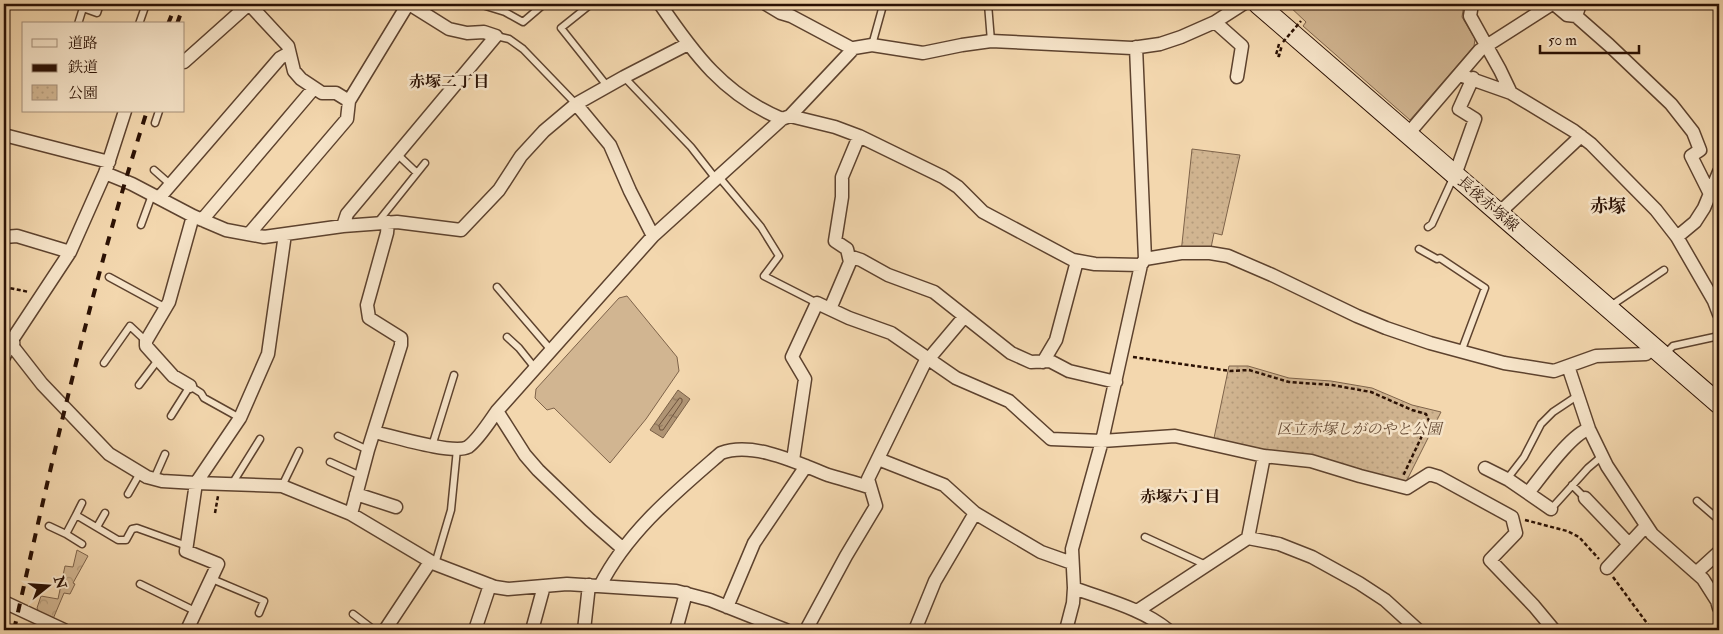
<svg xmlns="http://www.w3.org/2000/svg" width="1723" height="634" font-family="'IM FELL Double Pica','Noto Serif JP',serif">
<defs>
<pattern id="forest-crowns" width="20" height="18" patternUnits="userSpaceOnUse" patternTransform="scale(1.25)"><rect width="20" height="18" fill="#d1b591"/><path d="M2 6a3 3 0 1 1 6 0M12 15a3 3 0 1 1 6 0" fill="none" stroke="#b49b7b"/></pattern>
<pattern id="park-dots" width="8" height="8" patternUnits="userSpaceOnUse" patternTransform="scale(1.25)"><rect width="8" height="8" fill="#d1b591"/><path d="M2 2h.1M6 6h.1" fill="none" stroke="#b49b7b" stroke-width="1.8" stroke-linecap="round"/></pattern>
<pattern id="water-ripples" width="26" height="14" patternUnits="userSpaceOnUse" patternTransform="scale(1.25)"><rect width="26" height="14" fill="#af9474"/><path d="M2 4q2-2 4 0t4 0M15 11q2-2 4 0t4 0" fill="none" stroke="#8f775d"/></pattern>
</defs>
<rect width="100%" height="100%" fill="#f3d7ae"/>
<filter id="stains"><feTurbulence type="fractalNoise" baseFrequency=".004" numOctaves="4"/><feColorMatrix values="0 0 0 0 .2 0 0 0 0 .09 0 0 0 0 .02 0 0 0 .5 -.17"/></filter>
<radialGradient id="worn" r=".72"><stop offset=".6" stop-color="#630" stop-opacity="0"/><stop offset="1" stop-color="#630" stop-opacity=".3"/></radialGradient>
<!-- grass -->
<path fill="#d1b591" stroke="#7e634a" d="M 1287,4 L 1464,4 L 1462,17 L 1475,39 L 1474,46 L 1410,120 L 1303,26 L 1306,22 Z
M 627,296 L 677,357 L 679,371 L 646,419 L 610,463 L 554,408 L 547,410 L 535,398 L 536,389 L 619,298 Z"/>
<!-- forest -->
<path fill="url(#forest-crowns)" stroke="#7e634a" d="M 77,550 L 88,556 L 73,583 L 75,584 L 70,594 L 64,593 L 53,619 L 39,612 L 37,608 L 41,596 L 58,599 L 65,566 L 73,567 Z"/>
<!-- park -->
<path fill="url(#park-dots)" stroke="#7e634a" d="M 1192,149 L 1240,155 L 1222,235 L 1214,233 L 1210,253 L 1181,253 Z
M 1229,366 L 1248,366 L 1289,378 L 1331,381 L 1372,388 L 1412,405 L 1441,412 L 1405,484 L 1266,452 L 1214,438 Z"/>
<!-- water -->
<path fill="url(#water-ripples)" stroke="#7a6047" d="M 678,390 L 690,399 L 663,438 L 650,430 Z"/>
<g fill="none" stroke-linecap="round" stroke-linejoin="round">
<!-- shore -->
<path stroke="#6d523c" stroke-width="1" d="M 680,398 L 682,399 L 682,402 L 663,430 L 660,430 L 659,426 Z"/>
<!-- lane casing -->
<g stroke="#5d422e" stroke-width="9">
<path id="lane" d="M 479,4 L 505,12 L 523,22 L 544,4
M 591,4 L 561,28 L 608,87
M 988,4 L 991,41
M 78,24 L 83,8 L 97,13 L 100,4
M 139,24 L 146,4
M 496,36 L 509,39 L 523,49 L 576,104
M 872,45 L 882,9
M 624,77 L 691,147 L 716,179
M 155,123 L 159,111
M 397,154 L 417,173
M 154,170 L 171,185
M 719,177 L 761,227 L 779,256 L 764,276 L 817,303
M 377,223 L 425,163
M 141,225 L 152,195
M 1428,227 L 1432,224 L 1454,176
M 1419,249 L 1437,259 L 1440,258 L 1485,288 L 1461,352
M 109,277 L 166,308
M 497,287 L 551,350
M 1609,307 L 1664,270
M 507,337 L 519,348 L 535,368
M 1665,354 L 1673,346 L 1719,336
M 104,363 L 130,326 L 146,341
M 139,385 L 158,360
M 171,416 L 190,386 L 201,393 L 204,398 L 240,418
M 338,436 L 368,450
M 432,446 L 454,375
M 330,462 L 361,476
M 154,479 L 165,454
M 1507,479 L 1524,457 L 1541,424 L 1553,412 L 1577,396
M 232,484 L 260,439
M 1572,485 L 1585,498
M 282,486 L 299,451
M 128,494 L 140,473
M 1697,501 L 1719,520
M 82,503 L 76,515 L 118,540 L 126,540 L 132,529 L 137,528 L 187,546
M 1551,509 L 1588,468 L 1601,457
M 76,515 L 66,534 L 82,544
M 49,526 L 66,534
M 97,527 L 105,513
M 1145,537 L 1206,565
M 435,564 L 451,510 L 457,449
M 212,579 L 264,601 L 259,613
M 140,584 L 195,611
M 353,614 L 374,630"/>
</g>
<!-- street casing -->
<g stroke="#5d422e" stroke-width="15">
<path id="street" d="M 249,4 L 288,46 L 294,71 L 301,79 L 322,93 L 336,93 L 349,101
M 660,4 C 694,54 724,95 782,119
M 766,4 L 781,13 L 791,16 L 853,49
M 1472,4 L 1470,16 L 1500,70 L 1511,93
M 1554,4 L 1567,15 L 1576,16
M 1580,4 L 1576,16 L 1609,45 L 1671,104 L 1693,132 L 1700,150 L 1691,156 L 1710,194
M 1215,22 L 1242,46 L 1237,77
M 184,62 L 249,4
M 1460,75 L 1511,93 L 1574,131 L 1591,144 L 1656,210 L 1677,237 L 1714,301 L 1719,314
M 576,104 L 610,145 L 630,191 L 653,236
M 790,116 L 835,127 L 859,136 L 943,177 L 958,187 L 983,212 L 1073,260 L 1095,264 L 1141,265
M 1408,134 L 1480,50 L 1552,4
M 4,135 L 109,162
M 105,173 L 132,184 L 193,216 L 226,230 L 264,237 L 343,226 L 397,222 L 461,230 L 499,190 L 521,156 L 544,131 L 576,104 L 624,77 L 688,44
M 1455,175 L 1475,119 L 1459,109 L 1473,78
M 159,198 L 280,58 L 289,53
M 1499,213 L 1581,136
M 202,220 L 314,88
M 343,226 L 347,214 L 496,36 L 484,32 L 467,33 L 449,29 L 409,4
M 249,234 L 347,119 L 349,101 L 408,4
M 4,237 L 17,236 L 70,252
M 1677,237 L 1695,222 L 1704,208 L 1719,172
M 849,256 L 861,260 L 888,275 L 934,292 L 1011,353 L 1031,362 L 1050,361 L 1069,371 L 1116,382
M 1145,259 L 1181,253 L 1210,253 L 1228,256 L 1272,275 L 1357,316 L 1386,328 L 1430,343 L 1504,363 L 1554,371 L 1596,356 L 1646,354 L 1653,347
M 830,309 L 850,262 L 847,249 L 835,241 L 842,197 L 842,177 L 859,136
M 10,343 L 42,384 L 109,454 L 147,477 L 162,481 L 196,483 L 282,486 L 351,514 L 435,564 L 495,587 L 508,589 L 567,584 L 676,591 L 710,600 L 786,630
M 4,357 L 10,343 L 70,252 L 105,173 L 125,111
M 1043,362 L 1056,340 L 1077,261
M 1568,366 L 1589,429 L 1607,466 L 1652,534 L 1703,579 L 1717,601 L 1719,608
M 190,386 L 173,376 L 146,346 L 146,341 L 169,302 L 193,216
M 497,411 L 525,455 L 538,470 L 590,520 L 622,548
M 374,432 C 392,436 453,455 468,447 C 478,440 490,421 497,411 L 653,236 L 782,119 L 790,116 L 854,48 L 872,45 L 923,53 L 962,45 L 991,41 L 1132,48 L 1160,44 L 1181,37 L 1215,22 L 1243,4
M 878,459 L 944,485 L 975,513 L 1041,552 L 1072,563
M 793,460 L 805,379 L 792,357 L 817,303 L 849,318 L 891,333 L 956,378 L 1009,401 L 1051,439 L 1102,441 L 1175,436 L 1264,456 L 1311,461 L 1360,476 L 1407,488 L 1429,474 L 1439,477 L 1512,517 L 1516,533 L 1490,560 L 1534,606 L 1554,630
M 1485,468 L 1509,480 L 1551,509
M 1528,493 C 1541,477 1571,434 1589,429
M 356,494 L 396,507
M 1585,498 L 1629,544
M 351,514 L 368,450 L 401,345 L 401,338 L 369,318 L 367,305 L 387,233 L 388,222
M 1248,538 L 1279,544 L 1312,557 L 1359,583 L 1385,600 L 1418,630
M 1607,568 L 1646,526
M 1696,573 L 1719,552
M 600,586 C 627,532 676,492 721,453 C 753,441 798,463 828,475 C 842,479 856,483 869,487
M 1074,588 C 1106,600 1141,608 1168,630
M 4,602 L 64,630
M 727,607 L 754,543 L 806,466
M 1137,611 L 1248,538 L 1264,456
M 187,630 L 218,564 L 186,551 L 196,483 L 240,418 L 268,354 L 285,234
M 385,630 L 430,562
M 475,630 L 490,585
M 532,630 L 544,586
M 584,630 L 589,585
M 676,630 L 686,593
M 806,630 L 846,556 L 876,506 L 868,479 L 926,360 L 932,355 L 964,317
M 915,630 L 935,581 L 975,513
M 1066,630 L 1073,603 L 1074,588 L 1072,549 L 1102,441 L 1141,265 L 1145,259 L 1136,47"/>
</g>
<!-- secondary casing -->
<g stroke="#2b1104" stroke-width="21">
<path id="secondary" d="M 1258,4 L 1719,404
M 4,340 L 10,343"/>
</g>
<!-- path -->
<path stroke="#2b1104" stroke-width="2.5" stroke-dasharray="4 2.5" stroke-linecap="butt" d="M 1279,44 L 1276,55 L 1279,56 L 1282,45
M 4,287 L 29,292
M 1133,357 L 1230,371 L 1249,370 L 1289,382 L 1332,385 L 1371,392 L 1412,410 L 1426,414 L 1429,421 L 1403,476
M 215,513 L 218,496
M 1525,520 L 1567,531 L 1579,537 L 1599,559
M 1613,577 L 1652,630"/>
<!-- lane -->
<use href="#lane" stroke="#f7e5ca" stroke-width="6"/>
<!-- street -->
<use href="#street" stroke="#f7e5ca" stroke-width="12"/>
<!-- secondary -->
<use href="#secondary" stroke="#f7e5ca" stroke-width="19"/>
<!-- rail -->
<path stroke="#2b1104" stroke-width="4" stroke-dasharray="9 9" stroke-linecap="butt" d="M 168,24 L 176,4
M 177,24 L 184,4
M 14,630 C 53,456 92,282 147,111"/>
<!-- path-bridge -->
<path stroke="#2b1104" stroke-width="2.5" stroke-dasharray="4 2.5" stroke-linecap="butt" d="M 1283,42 L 1301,21"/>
</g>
<g text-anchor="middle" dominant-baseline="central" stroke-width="5" stroke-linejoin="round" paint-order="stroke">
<!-- street labels -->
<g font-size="15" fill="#2b1104" stroke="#f7e5ca">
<text transform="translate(1488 204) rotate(41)">長後赤塚線</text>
</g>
<!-- park labels -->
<g font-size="15" font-style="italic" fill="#654a35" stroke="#f7e5ca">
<text x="1359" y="429">区立赤塚しがのやと公園</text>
</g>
<!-- neighbourhood labels -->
<g font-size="16" font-weight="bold" fill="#2b1104" stroke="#f7e5ca">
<text x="449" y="82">赤塚二丁目</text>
<text x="1180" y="497">赤塚六丁目</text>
</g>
<!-- quarter labels -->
<g font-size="18" font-weight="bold" fill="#2b1104" stroke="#f7e5ca">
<text x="1608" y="206">赤塚</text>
</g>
</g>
<!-- margin -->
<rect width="1723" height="634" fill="none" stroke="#f3d7ae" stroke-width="20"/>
<rect x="5" y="5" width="1713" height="624" fill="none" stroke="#2b1104" stroke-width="2.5"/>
<rect x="10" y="10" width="1703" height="614" fill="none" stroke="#2b1104"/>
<!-- legend -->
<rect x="22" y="22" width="162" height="90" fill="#f7e5ca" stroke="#a5907b"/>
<rect x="32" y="39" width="25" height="8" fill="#f7e5ca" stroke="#a5907b"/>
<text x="68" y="48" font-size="15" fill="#2b1104">道路</text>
<rect x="32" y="64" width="25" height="8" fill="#2b1104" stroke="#a5907b"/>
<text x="68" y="72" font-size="15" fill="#2b1104">鉄道</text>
<rect x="32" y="85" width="25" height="15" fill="url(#park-dots)" stroke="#a5907b"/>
<text x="68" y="98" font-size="15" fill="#2b1104">公園</text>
<!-- north arrow -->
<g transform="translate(48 586) rotate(73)" stroke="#f7e5ca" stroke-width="4" paint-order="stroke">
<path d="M0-4L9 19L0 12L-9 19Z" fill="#2b1104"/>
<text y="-8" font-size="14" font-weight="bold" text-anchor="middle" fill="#2b1104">N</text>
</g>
<!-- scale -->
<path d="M1540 45v8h99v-8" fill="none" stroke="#2b1104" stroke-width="2.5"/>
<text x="1548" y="45" font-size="15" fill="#2b1104" stroke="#f7e5ca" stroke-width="4" paint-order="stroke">50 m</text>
<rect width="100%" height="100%" filter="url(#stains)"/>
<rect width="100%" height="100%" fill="url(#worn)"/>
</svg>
